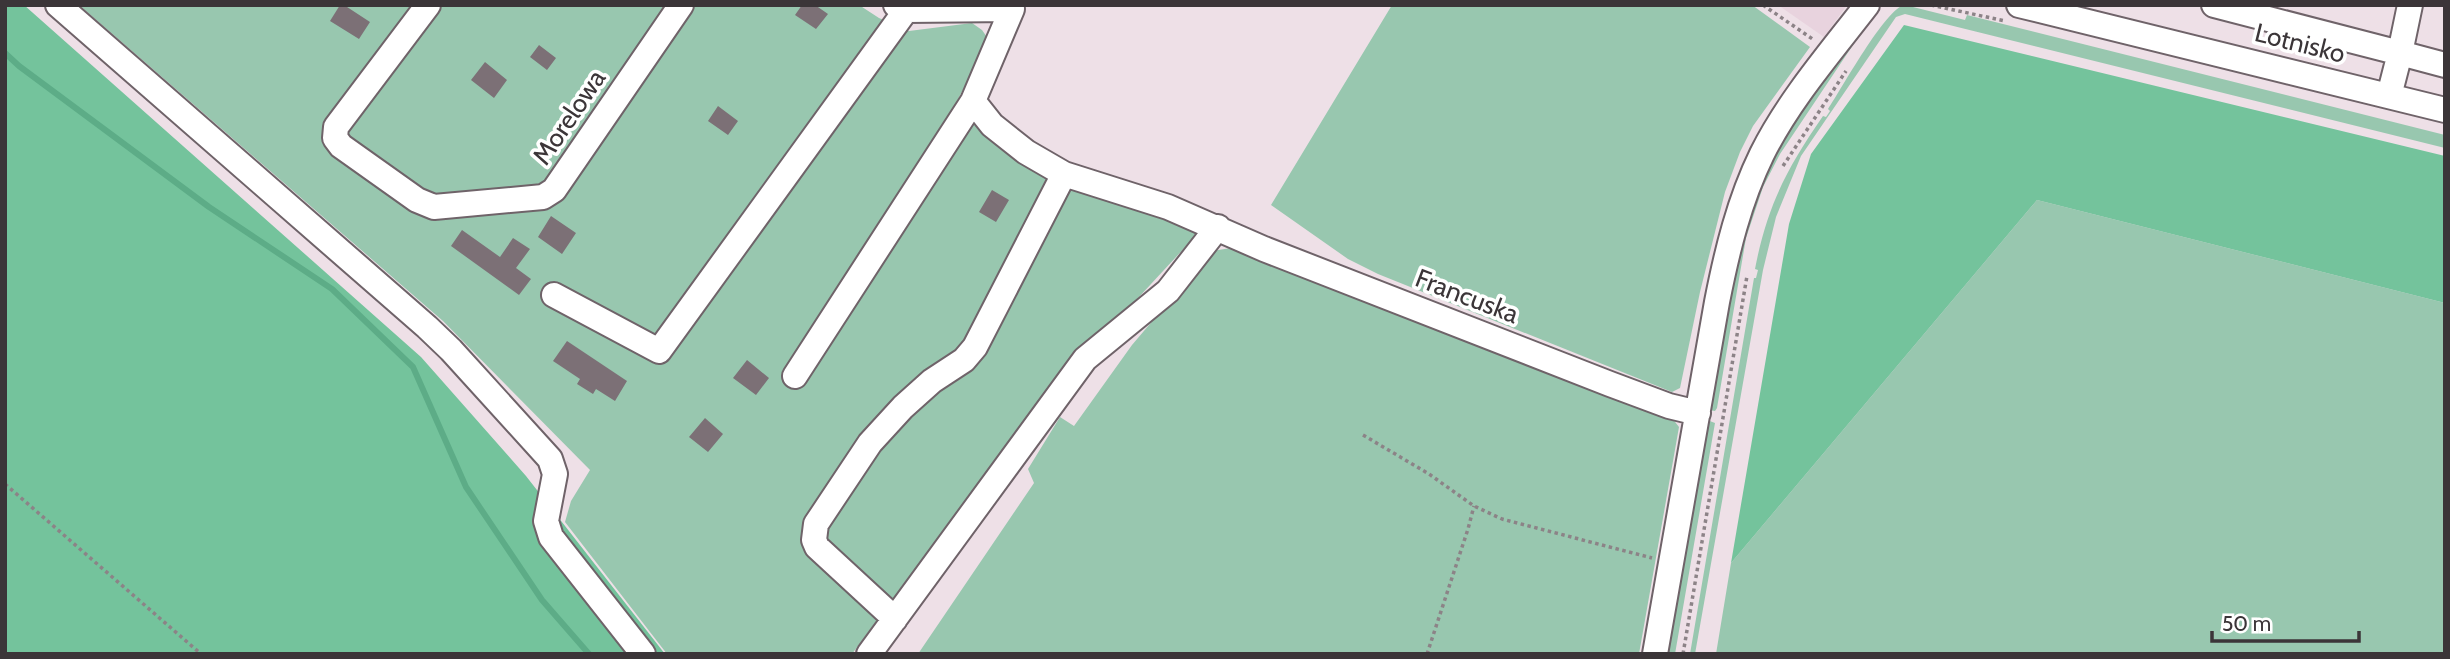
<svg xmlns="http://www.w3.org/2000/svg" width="2450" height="659" font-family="Cabin,sans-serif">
<rect width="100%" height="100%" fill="#eee0e7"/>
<!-- built -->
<path fill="#e8d3de" d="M 1778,5 L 1847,5 L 1824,37 Z"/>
<!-- green -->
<path fill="#98c7af" d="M 79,5 L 420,5 L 325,132 L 416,208 L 559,197 L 694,5 L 859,5 L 879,18 L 909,31 L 972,23 L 982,30 L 989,40 L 957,101 L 973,124 L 1068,189 L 1201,230 L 1126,311 L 1065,366 L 852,654 L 667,654 L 565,522 L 571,501 L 590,470 L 443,321 Z
M 438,5 L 671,5 L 541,189 L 434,200 L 342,133 Z
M 1392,5 L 1752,5 L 1810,47 L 1753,126 L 1740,152 L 1725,192 L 1700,292 L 1680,388 L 1672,392 L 1378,274 L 1348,259 L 1271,205 Z
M 1905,5 L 1965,20 L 1967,15 L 2445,135 L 2445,148 L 1905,14 L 1896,17 L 1801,156 L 1776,217 L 1763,270 L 1695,654 L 1690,654 L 1754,278 L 1756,278 L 1758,270 L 1755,269 C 1767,206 1787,168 1823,116 L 1826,117 L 1830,111 L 1828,109 C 1841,90 1886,7 1905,5 Z
M 1855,39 L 1857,39 L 1780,154 L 1763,187 L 1746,238 L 1717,408 L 1715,411 L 1709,410 C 1724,328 1735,244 1768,167 C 1786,123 1826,77 1855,39 Z
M 2037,200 L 2445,303 L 2445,654 L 1716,654 L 1731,563 Z
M 1231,248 L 1672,418 L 1679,427 L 1639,654 L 918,654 L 1034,483 L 1028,469 L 1060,417 L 1074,426 L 1132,345 L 1212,251 Z
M 1707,420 L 1715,423 L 1675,654 L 1666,654 Z"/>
<!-- forest -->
<path fill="#74c39c" d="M 5,5 L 24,5 L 421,357 L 526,476 L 665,654 L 5,654 Z
M 1904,25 L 2445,156 L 2445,303 L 2037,200 L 1731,563 L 1789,224 L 1811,154 Z"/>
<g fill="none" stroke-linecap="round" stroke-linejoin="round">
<!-- stream -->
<path stroke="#5dac87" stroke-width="6" d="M 5,53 L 19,66 L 209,207 L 332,289 L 413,367 L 466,487 L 542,600 L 589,654"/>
</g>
<!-- building -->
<path fill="#7c7076" d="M 340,5 L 344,5 L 370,22 L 359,39 L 330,21 Z
M 802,5 L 815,5 L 828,14 L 816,29 L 795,15 Z
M 539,45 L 556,58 L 547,70 L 530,57 Z
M 485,62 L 507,80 L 494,98 L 471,80 Z
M 718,106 L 738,121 L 728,135 L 708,121 Z
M 992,190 L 1009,200 L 996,222 L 979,212 Z
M 551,216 L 576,233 L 562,254 L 538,237 Z
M 462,230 L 500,257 L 513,238 L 530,249 L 516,268 L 531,279 L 519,295 L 451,246 Z
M 567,341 L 627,381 L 615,401 L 596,389 L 593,394 L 577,384 L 580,379 L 553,361 Z
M 747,360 L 769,378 L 756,395 L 733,378 Z
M 705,418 L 723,434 L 708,452 L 689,437 Z"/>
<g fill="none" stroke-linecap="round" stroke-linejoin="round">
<!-- minor casing -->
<g stroke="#6f6369" stroke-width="28">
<path id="minor" d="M 58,5 L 427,327 L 451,350 L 550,459 L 555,474 L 546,521 L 551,537 L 643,654
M 428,5 L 336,127 L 335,138 L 341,146 L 417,200 L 434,207 L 543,197 L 554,190 L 681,5
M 896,5 L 906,10 L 1012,9 L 973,101 L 992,125 L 1026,152 L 1064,174 L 1168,207 L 1264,249 L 1610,384 L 1669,406 L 1698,413
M 2019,5 L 2445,110
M 2214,5 L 2400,53 L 2389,96
M 2410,5 L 2400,53 L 2445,65
M 554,295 L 659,351 L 906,10
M 795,376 L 973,101
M 895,619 L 817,547 L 814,540 L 816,524 L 870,443 L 903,407 L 932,381 L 964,360 L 975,347 L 1064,174
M 869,654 L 1085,359 L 1168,291 L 1218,227
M 1655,654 L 1717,302 C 1727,251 1739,201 1762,154 C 1789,100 1830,53 1867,5"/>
</g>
<!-- path -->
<path stroke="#8c8387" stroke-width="3.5" stroke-dasharray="3.5 3.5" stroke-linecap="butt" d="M 1763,5 L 1814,40
M 1931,5 L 2005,21
M 1783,166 L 1846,71
M 1363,435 L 1429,474 L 1474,506 L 1502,519 L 1652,558
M 5,484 L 201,654
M 1427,654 L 1468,529 L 1474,506
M 1683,654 L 1747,276"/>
<!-- minor -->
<use href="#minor" stroke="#fff" stroke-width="24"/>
</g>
<g text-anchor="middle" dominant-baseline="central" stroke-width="7" stroke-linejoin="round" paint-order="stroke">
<!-- street labels -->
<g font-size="26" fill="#3b3538" stroke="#fff">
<text transform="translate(2300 43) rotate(14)">Lotnisko</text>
<text transform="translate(569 117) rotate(-56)">Morelowa</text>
<text transform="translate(1467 296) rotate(21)">Francuska</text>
</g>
</g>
<!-- border -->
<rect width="2450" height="659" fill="none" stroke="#3b3538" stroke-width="14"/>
<!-- scale -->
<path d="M2212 631v10h147v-10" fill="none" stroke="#3b3538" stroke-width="3.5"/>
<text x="2222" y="631" font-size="21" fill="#3b3538" stroke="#ffffff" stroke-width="5" paint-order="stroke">50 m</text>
</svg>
